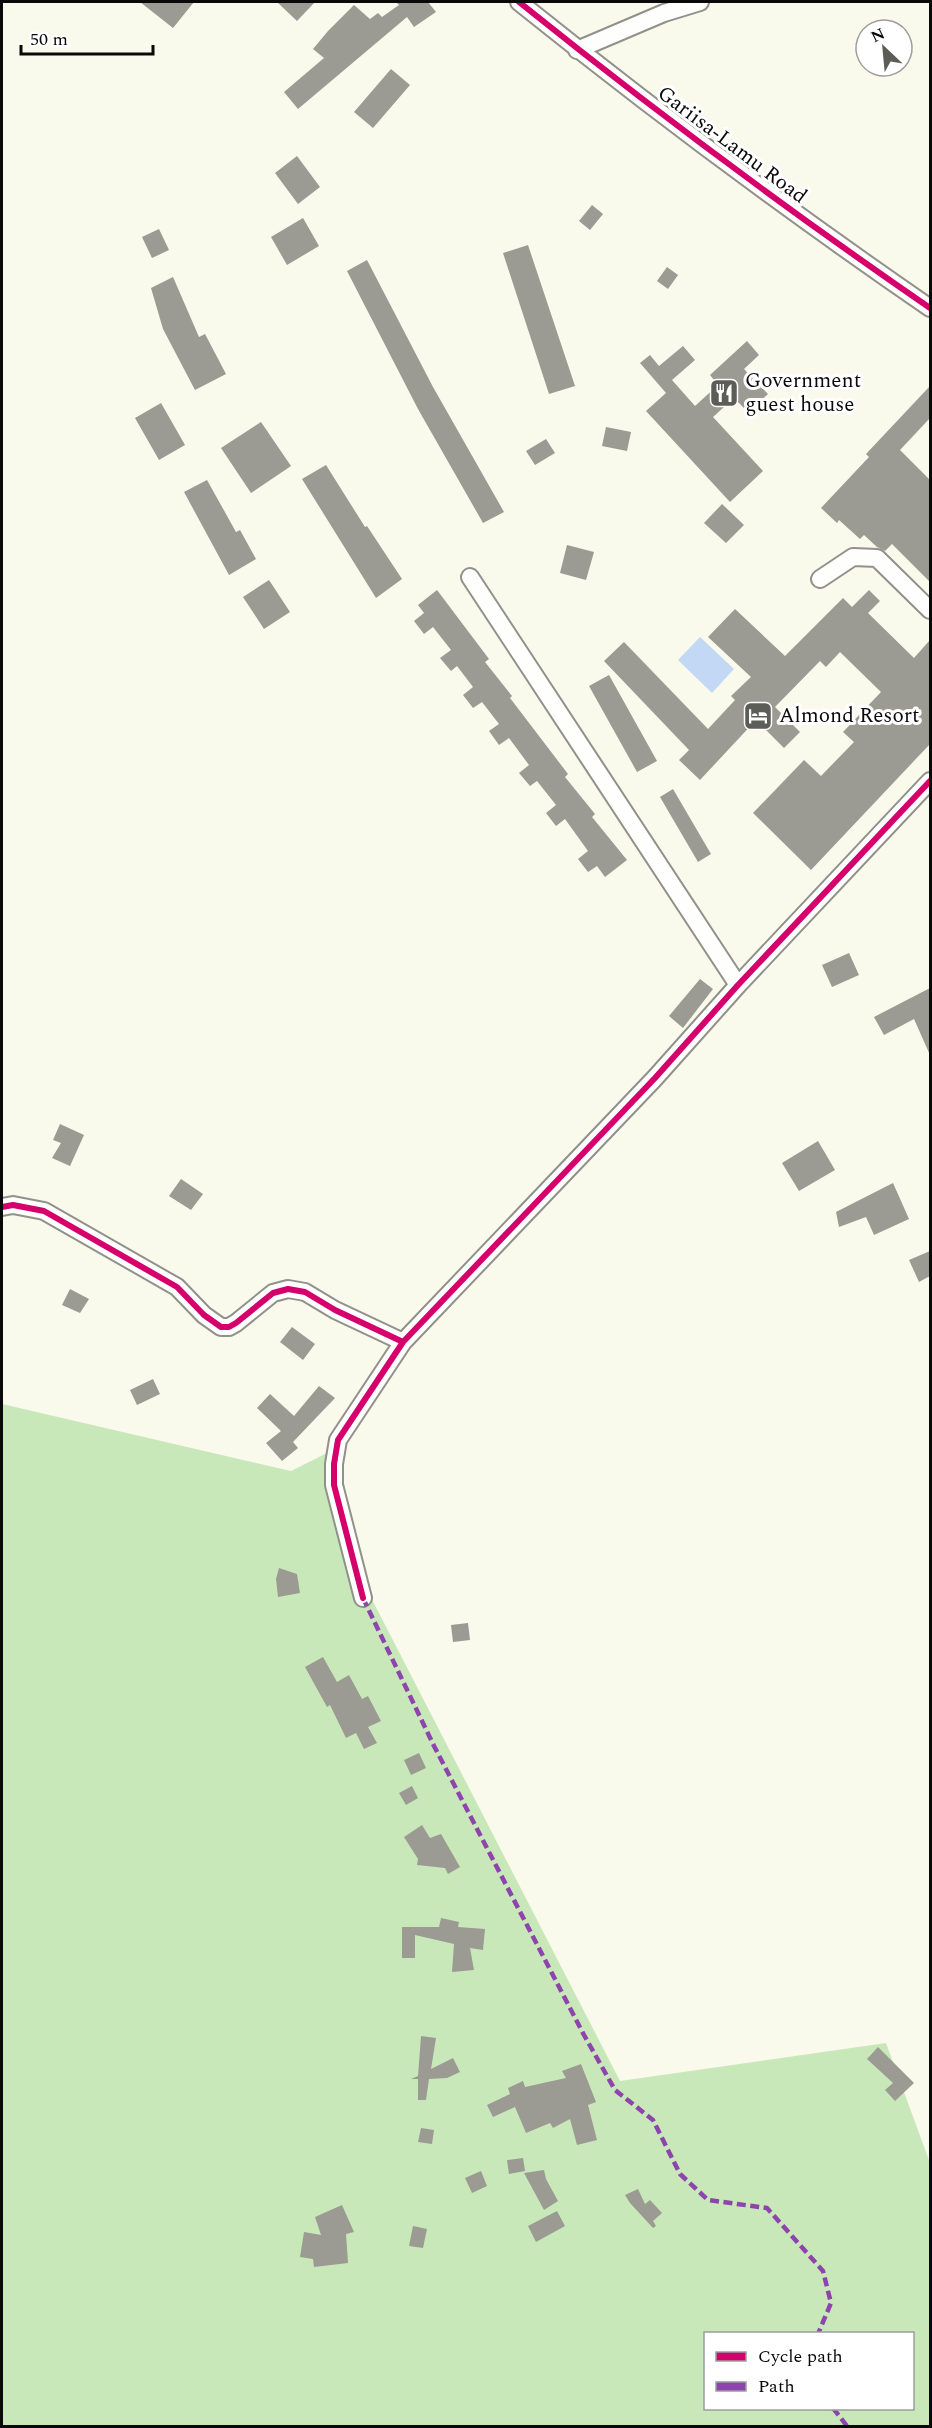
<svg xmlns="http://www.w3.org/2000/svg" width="932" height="2428" font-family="Spectral,serif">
<rect width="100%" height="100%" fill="#f9f9ec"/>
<!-- forest -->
<path fill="#c9e8b9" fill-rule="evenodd" d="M 2,1404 L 291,1471 L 333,1450 L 364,1584 L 620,2081 L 886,2043 L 930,2163 L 930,2426 L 2,2426 ZM 706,2334 L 912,2334 L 912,2408 L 706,2408 Z"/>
<!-- water -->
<path fill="#c2d8f4" d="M 700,637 L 734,669 L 712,693 L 678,660 Z"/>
<!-- building -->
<path fill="#9b9a93" d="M 140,2 L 194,2 L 173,28 Z
M 277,2 L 315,2 L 297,21 Z
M 396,2 L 428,2 L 436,12 L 414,27 L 407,17 L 298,109 L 284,92 L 324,58 L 313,49 L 328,31 L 354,5 L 370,19 L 378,13 L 382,17 L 399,5 Z
M 391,69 L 410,85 L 373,128 L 354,112 Z
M 297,156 L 320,187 L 298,204 L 275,173 Z
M 592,205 L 603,214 L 590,230 L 579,221 Z
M 303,218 L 319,246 L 287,265 L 271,237 Z
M 159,229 L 169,250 L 152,258 L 142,237 Z
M 528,245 L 575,386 L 549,394 L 503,253 Z
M 367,260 L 433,387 L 504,512 L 483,523 L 418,409 L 347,271 Z
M 667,267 L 678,275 L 668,289 L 657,281 Z
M 173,277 L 199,337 L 205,334 L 226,374 L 195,390 L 163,329 L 151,288 Z
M 747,341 L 759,355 L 744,369 L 768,394 L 748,412 L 734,398 L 713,417 L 763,471 L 730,502 L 646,411 L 666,393 L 640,363 L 650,355 L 659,366 L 683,346 L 695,360 L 672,380 L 695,406 L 718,385 L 710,375 Z
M 930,386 L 930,418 L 900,450 L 930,480 L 930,582 L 892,544 L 885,551 L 877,547 L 864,535 L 860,539 L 839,520 L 837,523 L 821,508 L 869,457 L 866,454 Z
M 161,403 L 185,445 L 159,460 L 135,418 Z
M 261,422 L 291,466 L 251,493 L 221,448 Z
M 606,427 L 631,432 L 627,451 L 602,446 Z
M 546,439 L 555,453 L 535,465 L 526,451 Z
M 326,465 L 365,527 L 367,526 L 402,579 L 376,598 L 302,479 Z
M 207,480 L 236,532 L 240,530 L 256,559 L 229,575 L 184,492 Z
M 722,504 L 744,525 L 726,543 L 704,523 Z
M 567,545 L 594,552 L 586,580 L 560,573 Z
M 269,580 L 290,612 L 264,629 L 243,597 Z
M 437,590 L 489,659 L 485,662 L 512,696 L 510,698 L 568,774 L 565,777 L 595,814 L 592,817 L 627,860 L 605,877 L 597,866 L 588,872 L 578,859 L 588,851 L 565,819 L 556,826 L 546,813 L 556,805 L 537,781 L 530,786 L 519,773 L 529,765 L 509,738 L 499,745 L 489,731 L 499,724 L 482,702 L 473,708 L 463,695 L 473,687 L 457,666 L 451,671 L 440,658 L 451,650 L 433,627 L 424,634 L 414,621 L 424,613 L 418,605 Z
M 869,590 L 880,601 L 868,613 L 914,658 L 930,640 L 930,744 L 811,870 L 753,813 L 804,760 L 821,776 L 854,742 L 843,732 L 881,692 L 840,652 L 826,667 L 820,661 L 775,707 L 800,732 L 784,748 L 756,720 L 700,780 L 679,760 L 689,750 L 604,661 L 624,642 L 708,729 L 735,700 L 731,696 L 751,677 L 708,637 L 735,609 L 785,656 L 843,598 L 852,607 Z
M 609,675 L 657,761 L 637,772 L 589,686 Z
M 673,789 L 711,854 L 698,862 L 660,797 Z
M 849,953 L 859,975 L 832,987 L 822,965 Z
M 700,979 L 713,989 L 683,1028 L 669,1016 Z
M 930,988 L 930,1055 L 914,1019 L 884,1035 L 874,1017 Z
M 60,1124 L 84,1135 L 70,1166 L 52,1158 L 61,1143 L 53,1140 Z
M 818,1141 L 835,1170 L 799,1191 L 782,1163 Z
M 181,1179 L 203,1194 L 191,1210 L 169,1196 Z
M 893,1183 L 909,1219 L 874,1235 L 866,1217 L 839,1227 L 836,1212 Z
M 930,1251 L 930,1276 L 919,1282 L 909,1260 Z
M 70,1289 L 89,1299 L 80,1313 L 62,1305 Z
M 292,1327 L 315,1344 L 303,1360 L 280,1342 Z
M 153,1379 L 160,1394 L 137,1405 L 130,1390 Z
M 319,1386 L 335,1398 L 293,1442 L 298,1448 L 282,1461 L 266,1443 L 281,1431 L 257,1408 L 270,1394 L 294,1416 Z
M 279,1568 L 297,1574 L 300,1593 L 278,1597 L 276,1579 Z
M 468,1623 L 470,1640 L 453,1642 L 451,1625 Z
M 323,1657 L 337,1682 L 349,1675 L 362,1699 L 368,1696 L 381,1721 L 368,1727 L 377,1743 L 364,1749 L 356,1733 L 346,1738 L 330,1705 L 327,1707 L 305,1667 Z
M 419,1753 L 426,1768 L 411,1775 L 404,1760 Z
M 412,1786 L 418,1798 L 406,1805 L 399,1793 Z
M 422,1825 L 430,1838 L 441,1834 L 460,1867 L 448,1874 L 445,1868 L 417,1865 L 418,1859 L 404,1837 Z
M 441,1918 L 459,1922 L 458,1927 L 485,1929 L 483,1950 L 470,1948 L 474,1970 L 452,1972 L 454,1944 L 415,1935 L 415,1958 L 402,1958 L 402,1927 L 439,1927 Z
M 421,2036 L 436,2038 L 431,2069 L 453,2058 L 460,2072 L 447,2078 L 429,2079 L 426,2100 L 418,2100 L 418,2079 L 411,2079 L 418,2076 Z
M 878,2047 L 914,2083 L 895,2101 L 885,2090 L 893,2083 L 867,2059 Z
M 581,2064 L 596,2102 L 588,2105 L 597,2140 L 577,2145 L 570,2119 L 553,2128 L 550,2123 L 526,2133 L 515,2107 L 493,2117 L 487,2105 L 510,2094 L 508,2088 L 523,2081 L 525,2087 L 566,2078 L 562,2071 Z
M 421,2128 L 434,2130 L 432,2144 L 418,2142 Z
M 523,2158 L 525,2171 L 509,2174 L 507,2160 Z
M 544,2170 L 546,2179 L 558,2201 L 544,2210 L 524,2173 Z
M 481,2171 L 487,2186 L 472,2193 L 465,2178 Z
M 638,2189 L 645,2204 L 650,2200 L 662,2213 L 653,2221 L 656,2226 L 653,2228 L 630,2203 L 625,2195 Z
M 342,2205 L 354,2232 L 346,2234 L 348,2263 L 314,2267 L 313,2259 L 300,2257 L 304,2232 L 321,2235 L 315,2217 Z
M 557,2211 L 565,2226 L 536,2242 L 528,2226 Z
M 413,2226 L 427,2229 L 423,2248 L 409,2246 Z"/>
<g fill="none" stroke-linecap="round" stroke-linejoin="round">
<!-- minor casing -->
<g stroke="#91918b" stroke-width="20">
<path id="minor" d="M 519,2 C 652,109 789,211 930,308
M 577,50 L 664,13 L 700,2
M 470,577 L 738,985
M 820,579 L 853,557 L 877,558 L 930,610
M 2,1207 L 13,1205 L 44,1211 L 177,1287 L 204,1315 L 221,1327 L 229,1327 L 236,1323 L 273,1293 L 288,1289 L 305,1292 L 335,1310 L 403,1342
M 363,1598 L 334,1485 L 334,1464 L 338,1440 L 403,1342 L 655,1078 L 738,985 L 930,781"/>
</g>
<!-- minor -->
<use href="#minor" stroke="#fefefc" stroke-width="16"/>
<!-- quiet -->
<path stroke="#8e44ad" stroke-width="4.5" stroke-dasharray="9 4.5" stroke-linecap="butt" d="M 363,1598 L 434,1746 L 584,2035 L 615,2090 L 653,2120 L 680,2174 L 708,2200 L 767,2208 L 823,2271 L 831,2303 L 818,2334
M 833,2408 L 847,2426"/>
<!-- cycleway casing -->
<g stroke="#fff" stroke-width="10">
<path id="cycleway" d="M 519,2 C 652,109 789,211 930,308
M 2,1207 L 13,1205 L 44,1211 L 177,1287 L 204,1315 L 221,1327 L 229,1327 L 236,1323 L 273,1293 L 288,1289 L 305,1292 L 335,1310 L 403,1342
M 363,1598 L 334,1485 L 334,1464 L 338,1440 L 403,1342 L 655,1078 L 738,985 L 930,781"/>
</g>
<!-- cycleway -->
<use href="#cycleway" stroke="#d6006c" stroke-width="6"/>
</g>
<!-- icons -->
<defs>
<g id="restaurant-square" transform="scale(1.5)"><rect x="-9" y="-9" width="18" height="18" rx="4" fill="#5d5d58" stroke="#fff"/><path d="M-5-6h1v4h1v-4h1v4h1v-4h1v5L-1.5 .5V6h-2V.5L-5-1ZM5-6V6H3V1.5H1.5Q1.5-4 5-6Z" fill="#fff"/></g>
<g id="hotel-square" transform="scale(1.5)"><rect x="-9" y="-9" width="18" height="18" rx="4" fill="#5d5d58" stroke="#fff"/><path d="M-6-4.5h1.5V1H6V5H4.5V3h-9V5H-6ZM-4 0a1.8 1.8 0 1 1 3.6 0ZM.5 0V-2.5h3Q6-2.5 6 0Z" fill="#fff"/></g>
</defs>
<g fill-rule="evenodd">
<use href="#restaurant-square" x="724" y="393"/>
<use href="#hotel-square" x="758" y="716"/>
</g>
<g text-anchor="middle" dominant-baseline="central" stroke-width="6" stroke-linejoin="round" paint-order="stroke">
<!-- street labels -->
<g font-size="21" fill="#090909" stroke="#fff">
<text transform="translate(732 145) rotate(37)">Gariisa-Lamu Road</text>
</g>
<!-- poi labels -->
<g font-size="21" fill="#090909" stroke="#fff" text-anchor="start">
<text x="745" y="381">Government<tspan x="745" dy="24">guest house</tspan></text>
<text x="779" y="716">Almond Resort</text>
</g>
</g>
<!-- border -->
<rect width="932" height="2428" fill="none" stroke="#090909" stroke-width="6"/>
<!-- legend -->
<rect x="704" y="2332" width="210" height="78" fill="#ffffff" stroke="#9d9d9d" stroke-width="1.5"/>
<rect x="716" y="2352" width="30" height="9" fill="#d6006c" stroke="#9d9d9d" stroke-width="1.5"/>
<text x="758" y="2362" font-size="18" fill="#090909">Cycle path</text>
<rect x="716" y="2382" width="30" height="9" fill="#8e44ad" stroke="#9d9d9d" stroke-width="1.5"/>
<text x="758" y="2392" font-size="18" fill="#090909">Path</text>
<!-- north arrow -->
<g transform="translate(884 48) rotate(334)"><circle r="28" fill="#ffffff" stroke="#9d9d9d" stroke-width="1.5"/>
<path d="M0-4.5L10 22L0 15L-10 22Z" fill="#5d5d58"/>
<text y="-9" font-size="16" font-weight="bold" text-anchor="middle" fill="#090909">N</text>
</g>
<!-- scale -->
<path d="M21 45v9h132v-9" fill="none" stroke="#090909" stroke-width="3"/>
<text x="30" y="45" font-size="18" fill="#090909" stroke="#ffffff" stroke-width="4.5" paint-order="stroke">50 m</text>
</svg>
